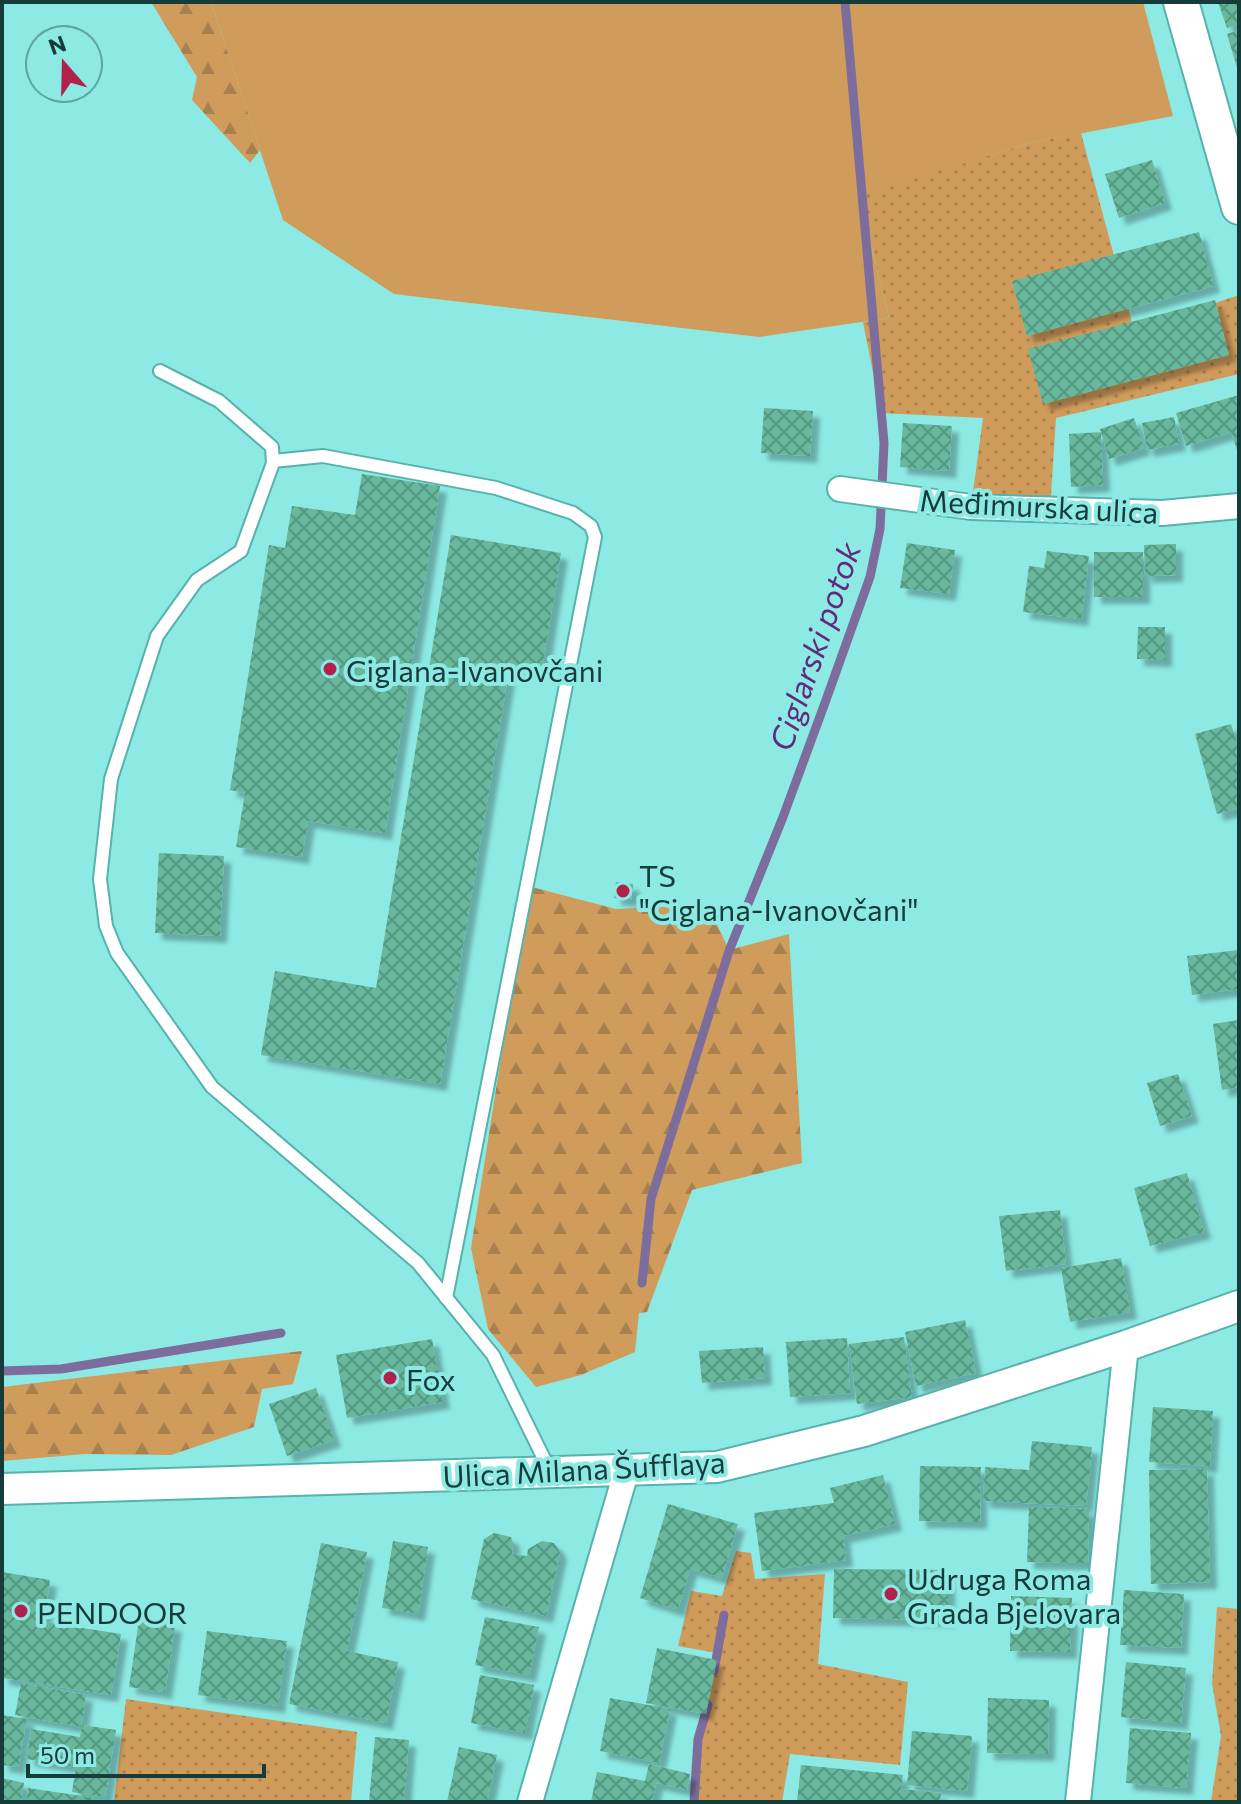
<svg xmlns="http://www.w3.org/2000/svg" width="1241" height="1804" font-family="Commissioner,sans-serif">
<defs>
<pattern id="forest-firs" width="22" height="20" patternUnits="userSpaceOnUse" patternTransform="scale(2)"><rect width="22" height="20" fill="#d09c5c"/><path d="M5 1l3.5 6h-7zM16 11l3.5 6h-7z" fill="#a8804d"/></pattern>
<pattern id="garden-dots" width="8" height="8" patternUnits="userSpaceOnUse" patternTransform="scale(2)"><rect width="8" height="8" fill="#d09c5c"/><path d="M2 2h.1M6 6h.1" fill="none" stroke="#a8804d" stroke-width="1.8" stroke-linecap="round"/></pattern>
<pattern id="building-cross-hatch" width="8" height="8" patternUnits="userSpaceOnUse" patternTransform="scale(2)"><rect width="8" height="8" fill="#68b89d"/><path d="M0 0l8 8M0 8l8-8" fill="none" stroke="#549781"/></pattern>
<filter id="shadow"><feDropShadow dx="7" dy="7" stdDeviation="2" flood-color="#0004"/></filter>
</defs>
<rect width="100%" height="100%" fill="#8de9e3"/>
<!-- grass -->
<path fill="#d09c5c" d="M 211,2 L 1143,2 L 1173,116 L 1030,143 L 859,196 L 889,318 L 759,337 L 394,294 L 283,220 Z"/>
<!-- forest -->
<path fill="url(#forest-firs)" d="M 151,2 L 211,2 L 260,150 L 250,163 L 192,100 L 197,77 Z
M 528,886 L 616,909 L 708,905 L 729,950 L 789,934 L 802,1163 L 692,1190 L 647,1312 L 639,1313 L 635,1352 L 581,1375 L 536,1387 L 488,1329 L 471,1248 Z
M 302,1351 L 293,1384 L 262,1389 L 254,1427 L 171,1455 L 85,1454 L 2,1461 L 2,1387 Z"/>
<!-- garden -->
<path fill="url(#garden-dots)" d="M 1081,133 L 1134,330 L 1239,295 L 1239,374 L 1056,418 L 1050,510 L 971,507 L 983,418 L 881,413 L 863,322 L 889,318 L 859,195 L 1030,143 Z
M 736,1551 L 751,1553 L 755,1579 L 825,1574 L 818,1664 L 908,1682 L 900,1765 L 790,1754 L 782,1802 L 694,1802 L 698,1739 L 706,1714 L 717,1653 L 678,1646 L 691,1591 L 722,1596 Z
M 1217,1607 L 1239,1609 L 1239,1802 L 1211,1802 L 1221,1736 L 1212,1684 Z
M 126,1699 L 357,1732 L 351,1802 L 114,1802 Z"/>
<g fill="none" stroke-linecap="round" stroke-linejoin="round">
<!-- stream -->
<path stroke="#7d6d9c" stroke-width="9" d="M 642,1283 L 651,1199 L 729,951 L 783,817 L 826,700 L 870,577 L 880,529 L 884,443 L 845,2
M 2,1371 L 61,1369 L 281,1333
M 714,1671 L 724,1615
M 694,1802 L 698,1739 L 708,1705"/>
</g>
<!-- building -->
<path fill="url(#building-cross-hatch)" filter="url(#shadow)" d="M 1218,2 L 1239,2 L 1239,24 L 1227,28 Z
M 1239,30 L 1239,71 L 1238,71 L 1227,34 Z
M 1152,160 L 1165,203 L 1119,218 L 1105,174 Z
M 1199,232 L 1213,286 L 1027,336 L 1012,281 Z
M 1215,300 L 1229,355 L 1043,404 L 1028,349 Z
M 1239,395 L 1239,456 L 1231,432 L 1186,446 L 1176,413 Z
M 764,408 L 813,411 L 810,456 L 761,453 Z
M 1174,417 L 1179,444 L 1147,450 L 1142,423 Z
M 1134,418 L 1144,448 L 1109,459 L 1100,429 Z
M 903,423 L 952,426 L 949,471 L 900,467 Z
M 1101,432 L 1103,485 L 1071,487 L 1069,434 Z
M 362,474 L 440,486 L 385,833 L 308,821 L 302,857 L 236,847 L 245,793 L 230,790 L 269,545 L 285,548 L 292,506 L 355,515 Z
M 451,535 L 561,553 L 542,670 L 510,665 L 440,1084 L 261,1055 L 275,971 L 376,988 Z
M 907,543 L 955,550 L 949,594 L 900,588 Z
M 1176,544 L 1176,575 L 1145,576 L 1144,545 Z
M 1047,551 L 1089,556 L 1081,619 L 1023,612 L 1029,566 L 1044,568 Z
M 1094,552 L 1143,552 L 1143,597 L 1094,597 Z
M 1138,627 L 1165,627 L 1165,660 L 1137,659 Z
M 1231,724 L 1239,751 L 1239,808 L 1217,814 L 1195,734 Z
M 159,853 L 224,856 L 220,936 L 155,933 Z
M 616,882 L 633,884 L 631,900 L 614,898 Z
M 1239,950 L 1239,989 L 1192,995 L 1187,956 Z
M 1239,1020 L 1239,1087 L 1222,1090 L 1213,1024 Z
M 1178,1074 L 1192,1116 L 1160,1126 L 1147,1083 Z
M 1187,1173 L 1204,1232 L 1150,1246 L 1134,1188 Z
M 1060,1210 L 1066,1264 L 1006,1271 L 999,1216 Z
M 1121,1258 L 1130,1312 L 1070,1322 L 1061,1268 Z
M 965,1320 L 976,1373 L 916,1386 L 905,1332 Z
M 904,1337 L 912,1397 L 857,1404 L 849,1344 Z
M 847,1338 L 850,1393 L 790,1397 L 786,1342 Z
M 432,1339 L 443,1402 L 347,1418 L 336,1355 Z
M 763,1347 L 765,1378 L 702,1383 L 699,1351 Z
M 316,1388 L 334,1440 L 287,1456 L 269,1404 Z
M 1153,1407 L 1213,1411 L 1210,1466 L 1149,1462 Z
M 1032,1441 L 1092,1447 L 1086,1506 L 983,1501 L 985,1467 L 1029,1470 Z
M 920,1466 L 981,1467 L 980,1522 L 919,1521 Z
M 1207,1469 L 1210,1582 L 1151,1584 L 1149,1470 Z
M 883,1475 L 895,1524 L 843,1536 L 846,1560 L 762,1571 L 754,1513 L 834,1503 L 830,1488 Z
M 668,1504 L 738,1524 L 722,1578 L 690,1569 L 678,1610 L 640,1598 Z
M 1029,1507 L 1089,1509 L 1088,1563 L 1027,1562 Z
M 494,1533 L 511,1537 L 513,1543 L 512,1554 L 527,1556 L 528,1549 L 542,1541 L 554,1543 L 557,1547 L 560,1553 L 546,1616 L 471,1599 L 484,1539 Z
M 393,1541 L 428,1547 L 418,1614 L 382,1608 Z
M 321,1543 L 367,1552 L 347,1651 L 398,1662 L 386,1723 L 289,1704 Z
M 834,1569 L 948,1570 L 948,1620 L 833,1618 Z
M 2,1572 L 50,1580 L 44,1622 L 121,1634 L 111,1695 L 2,1678 Z
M 1124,1590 L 1184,1594 L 1181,1648 L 1120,1645 Z
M 1011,1596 L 1072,1598 L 1070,1652 L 1010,1651 Z
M 485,1617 L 539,1627 L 529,1675 L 475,1665 Z
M 139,1620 L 175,1625 L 165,1692 L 129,1687 Z
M 207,1631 L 287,1641 L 278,1706 L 198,1695 Z
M 657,1648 L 717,1660 L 706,1714 L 646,1703 Z
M 1126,1662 L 1186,1668 L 1181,1723 L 1121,1717 Z
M 480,1675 L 534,1685 L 525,1733 L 471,1723 Z
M 21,1683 L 86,1695 L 81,1727 L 15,1715 Z
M 610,1698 L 670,1709 L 659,1763 L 600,1751 Z
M 988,1698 L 1049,1700 L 1048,1754 L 987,1753 Z
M 2,1715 L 27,1719 L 18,1767 L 2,1765 Z
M 82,1725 L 116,1730 L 105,1797 L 72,1792 L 76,1767 L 27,1759 L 31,1729 L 80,1737 Z
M 1130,1728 L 1191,1733 L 1186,1788 L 1126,1783 Z
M 912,1731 L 972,1736 L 967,1791 L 907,1785 Z
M 375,1737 L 409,1740 L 404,1802 L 369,1802 Z
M 459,1747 L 497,1755 L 487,1802 L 447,1802 Z
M 649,1764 L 690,1774 L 687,1790 L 656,1783 L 652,1802 L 591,1802 L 597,1772 L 645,1781 Z
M 801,1765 L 903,1775 L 901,1789 L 941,1793 L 940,1802 L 797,1802 Z
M 2,1778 L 24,1783 L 21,1802 L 2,1802 Z
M 28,1788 L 95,1798 L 95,1802 L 26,1802 Z"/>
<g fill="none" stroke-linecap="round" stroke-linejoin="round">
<!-- service casing -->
<g stroke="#55b2ad" stroke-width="16">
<path id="service" d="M 160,371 L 219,401 L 272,447 L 273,463 L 241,551 L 197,580 L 157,636 L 111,779 L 100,879 L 106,926 L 117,953 L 212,1087 L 418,1263 L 493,1355 L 550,1471
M 273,461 L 323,456 L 496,488 L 573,513 L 591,526 L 595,537 L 446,1298"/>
</g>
<!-- minor casing -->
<g stroke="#55b2ad" stroke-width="28">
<path id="minor" d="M 840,489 L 971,507 L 1162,513 L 1239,506
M 530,1802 L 627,1469
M 1078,1802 L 1126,1346"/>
</g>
<!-- tertiary casing -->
<g stroke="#55b2ad" stroke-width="34">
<path id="tertiary" d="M 2,1489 L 717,1467 L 864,1431 L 1126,1346 L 1239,1306"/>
</g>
<!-- secondary casing -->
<g stroke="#55b2ad" stroke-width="38">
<path id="secondary" d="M 1181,2 L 1239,207"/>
</g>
<!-- service -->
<use href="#service" stroke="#fff" stroke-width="12"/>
<!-- minor -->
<use href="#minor" stroke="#fff" stroke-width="24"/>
<!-- tertiary -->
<use href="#tertiary" stroke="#fff" stroke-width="30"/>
<!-- secondary -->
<use href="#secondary" stroke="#fff" stroke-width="34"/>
</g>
<!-- markers -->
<g fill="#b2214b" stroke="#8de9e3" stroke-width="3">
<circle cx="330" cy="669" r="8"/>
<circle cx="623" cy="891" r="8"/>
<circle cx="390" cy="1378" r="8"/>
<circle cx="891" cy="1594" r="8"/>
<circle cx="21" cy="1611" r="8"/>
</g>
<g text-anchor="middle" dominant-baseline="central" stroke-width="8" stroke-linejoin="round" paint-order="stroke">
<!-- street labels -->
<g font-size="30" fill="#153c3a" stroke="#8de9e3">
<text transform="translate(1039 505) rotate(3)">Međimurska ulica</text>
<text transform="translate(584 1468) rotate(-3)">Ulica Milana Šufflaya</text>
</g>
<!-- poi labels -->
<g font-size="30" fill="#153c3a" stroke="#8de9e3" text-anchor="start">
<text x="346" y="669">Ciglana-Ivanovčani</text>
<text x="639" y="874">TS<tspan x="639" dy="34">"Ciglana-Ivanovčani"</tspan></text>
<text x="406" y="1378">Fox</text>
<text x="907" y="1577">Udruga Roma<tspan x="907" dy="34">Grada Bjelovara</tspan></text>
<text x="37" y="1611">PENDOOR</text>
</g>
<!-- water labels -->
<g font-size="32" font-style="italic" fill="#5e2b7d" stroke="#8de9e3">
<text transform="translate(814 646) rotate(-71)">Ciglarski potok</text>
</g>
</g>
<!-- border -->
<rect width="1241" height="1804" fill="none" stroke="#153c3a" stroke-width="8"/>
<!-- north arrow -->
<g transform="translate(64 64) rotate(340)"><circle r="38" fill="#8de9e3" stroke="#5da49f" stroke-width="2"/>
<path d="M0-6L14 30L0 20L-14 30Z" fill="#b2214b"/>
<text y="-12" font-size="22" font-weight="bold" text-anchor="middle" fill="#153c3a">N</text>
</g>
<!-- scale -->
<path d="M28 1764v12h236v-12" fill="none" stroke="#153c3a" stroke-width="4"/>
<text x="40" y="1764" font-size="24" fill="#153c3a" stroke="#8de9e3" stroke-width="6" paint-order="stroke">50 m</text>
</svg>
